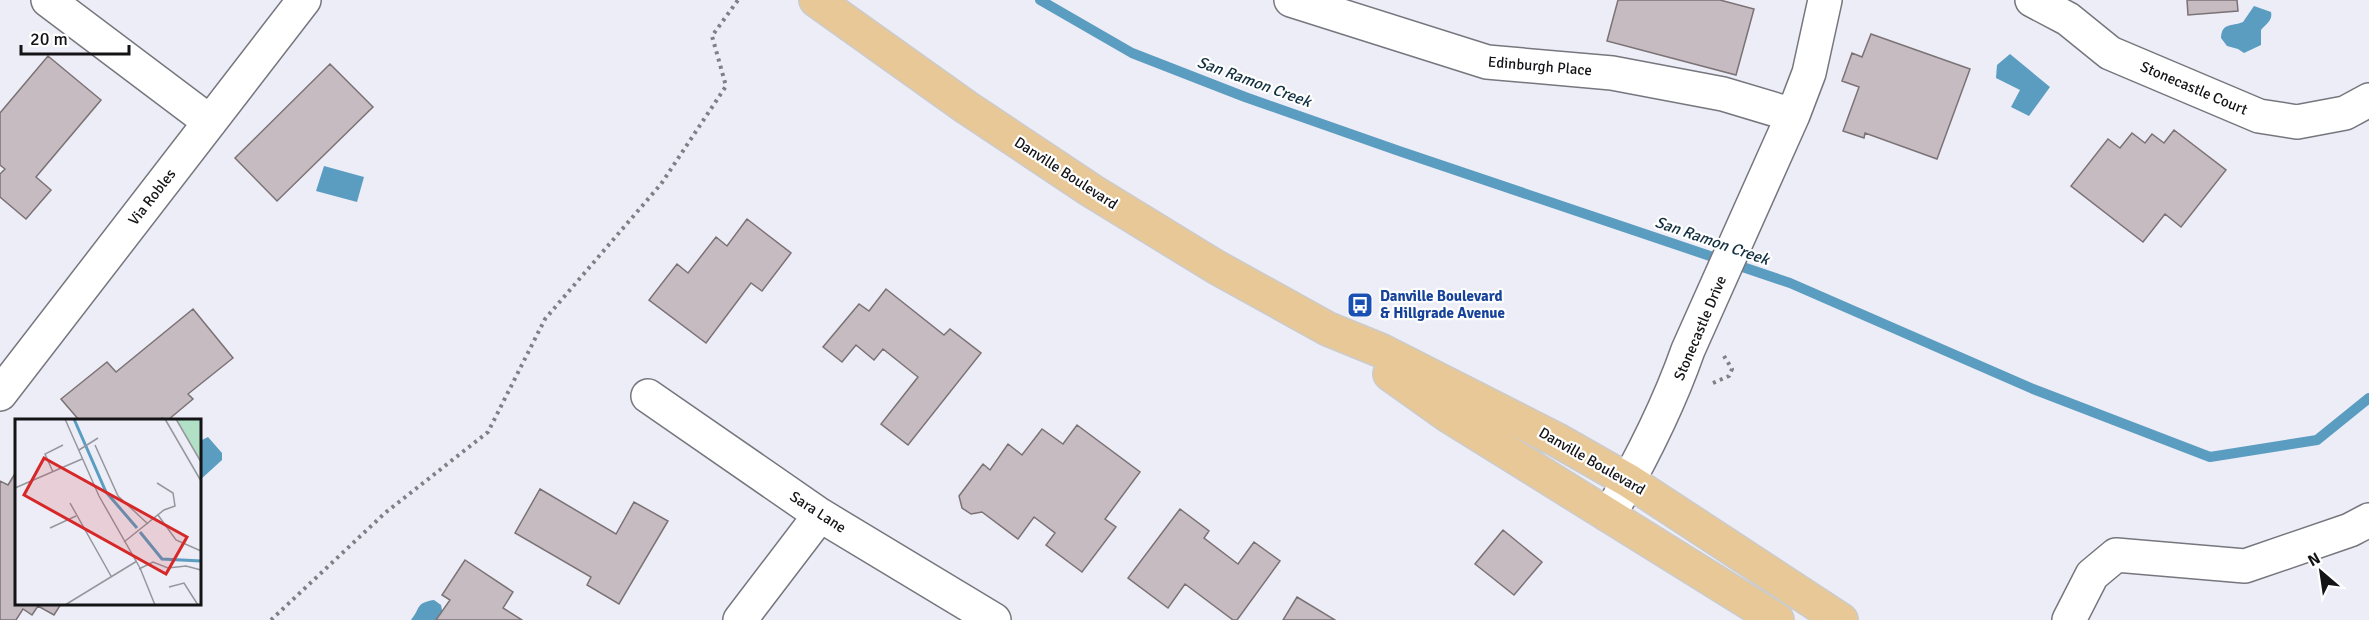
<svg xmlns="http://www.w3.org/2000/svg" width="2369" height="620" font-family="Signika,sans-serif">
<rect width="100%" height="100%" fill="#ecedf6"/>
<!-- water -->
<path fill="#5b9cc1" d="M 2254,6 L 2271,12 C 2273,20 2266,24 2261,30 L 2261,45 L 2244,53 L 2238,49 L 2227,46 L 2221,38 C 2222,22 2231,27 2243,22 Z
M 2010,54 L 2050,87 L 2029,116 L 2011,107 L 2020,90 L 1996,78 L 1997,65 Z
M 324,166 L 364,177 L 357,202 L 316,191 Z
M 208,437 L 222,453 L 222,460 L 200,480 L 200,441 Z
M 434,600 L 441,605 L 444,620 L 411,620 C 421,608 415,603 434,600 Z"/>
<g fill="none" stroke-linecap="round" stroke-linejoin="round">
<!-- stream -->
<path stroke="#5b9cc1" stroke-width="10" d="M 1040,0 L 1132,53 L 1245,97 L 1399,151 L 1790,283 L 2033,389 L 2210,457 L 2317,440 L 2369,398"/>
</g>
<!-- building -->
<path fill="#c5bbc0" stroke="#7b7276" stroke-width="1.5" d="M 1618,0 L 1720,0 L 1754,9 L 1736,75 L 1607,41 Z
M 2187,0 L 2237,0 L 2238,11 L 2188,15 Z
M 1871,34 L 1970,69 L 1937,159 L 1865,133 L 1864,138 L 1843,131 L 1859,87 L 1842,81 L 1852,53 L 1862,57 Z
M 48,56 L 101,100 L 36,177 L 51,190 L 26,219 L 0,197 L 0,174 L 5,169 L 0,165 L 0,113 Z
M 330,64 L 373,107 L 277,201 L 235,158 Z
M 2174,130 L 2226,170 L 2181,227 L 2165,214 L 2143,242 L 2071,186 L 2108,139 L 2120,148 L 2132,133 L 2145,143 L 2152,134 L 2164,143 Z
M 747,219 L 791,253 L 762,291 L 751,283 L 706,343 L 649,300 L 677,264 L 688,273 L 716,237 L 727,246 Z
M 886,289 L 944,335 L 950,329 L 981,353 L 908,445 L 881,424 L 918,377 L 883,349 L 874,360 L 856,345 L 842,362 L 823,347 L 859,304 L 869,311 Z
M 193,309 L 233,358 L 188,394 L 193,399 L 168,420 L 162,418 L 160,420 L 79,420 L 61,399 L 107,362 L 116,372 Z
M 1077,425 L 1140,472 L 1105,519 L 1116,527 L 1082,572 L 1046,545 L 1055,533 L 1034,517 L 1018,539 L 982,512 L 971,514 L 962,508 L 959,496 L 983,464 L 990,470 L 1008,444 L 1022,455 L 1042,429 L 1063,444 Z
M 16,472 L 16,604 L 61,604 L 54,615 L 38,606 L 32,615 L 23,609 L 16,620 L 0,620 L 0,481 L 8,485 Z
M 540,489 L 616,534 L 634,502 L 668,521 L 619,604 L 587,585 L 591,577 L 515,533 Z
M 1180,509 L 1209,531 L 1204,538 L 1238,564 L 1254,542 L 1280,561 L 1237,620 L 1233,620 L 1185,584 L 1168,608 L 1128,578 Z
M 1503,530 L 1542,562 L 1514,595 L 1475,564 Z
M 465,560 L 513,592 L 503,608 L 522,620 L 436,620 L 450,600 L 442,595 Z
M 1297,597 L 1335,620 L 1283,620 Z"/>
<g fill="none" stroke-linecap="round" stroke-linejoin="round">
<!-- minor casing -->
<g stroke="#76767e" stroke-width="36">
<path id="minor" d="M 48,0 L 210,122
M 1291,0 L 1487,62 L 1612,73 L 1723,94 L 1793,115
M 2032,0 L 2068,19 L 2110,53 L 2259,116 L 2297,122 L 2345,113 L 2369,100
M 0,394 L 304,0
M 648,396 L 820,515 L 994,620
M 1609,515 C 1640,462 1668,407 1688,350 L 1793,115 L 1809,73 L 1825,0
M 740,620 L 820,515
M 2069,620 L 2092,575 L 2116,555 L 2245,566 L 2350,530 L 2369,520"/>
</g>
<!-- major casing -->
<g stroke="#cbcbcc" stroke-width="36">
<path id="major" d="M 816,0 L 966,107 L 1092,191 L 1216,267 L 1328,329 L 1382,351 L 1557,440 L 1629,481 L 1841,620
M 1390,374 L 1449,416 L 1777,620"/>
</g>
<!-- path -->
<path stroke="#7f7f85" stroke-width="4" stroke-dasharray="3 4.5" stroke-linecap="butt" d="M 1713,383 L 1729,376 L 1732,369 L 1724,356
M 271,620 L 385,513 L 488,432 L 545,319 L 661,184 L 726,86 L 712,36 L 738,0"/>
<!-- minor -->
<use href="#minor" stroke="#fff" stroke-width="33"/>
<!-- major -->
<use href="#major" stroke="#e8c897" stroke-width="33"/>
</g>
<!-- icons -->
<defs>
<g id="bus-square" transform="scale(1.35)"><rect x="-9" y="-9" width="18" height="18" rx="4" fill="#1a4fb4" stroke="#fff"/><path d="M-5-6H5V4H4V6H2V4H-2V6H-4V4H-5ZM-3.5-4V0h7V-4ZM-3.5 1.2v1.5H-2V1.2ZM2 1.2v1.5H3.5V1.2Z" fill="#fff"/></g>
</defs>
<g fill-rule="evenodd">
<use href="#bus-square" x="1360" y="305"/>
</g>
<g text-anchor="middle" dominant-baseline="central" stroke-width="4.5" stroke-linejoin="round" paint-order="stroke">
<!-- street labels -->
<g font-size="15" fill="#141417" stroke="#fff">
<text transform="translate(1540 66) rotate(5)">Edinburgh Place</text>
<text transform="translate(2194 88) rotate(23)">Stonecastle Court</text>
<text transform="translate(1066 173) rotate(33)">Danville Boulevard</text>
<text transform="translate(152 197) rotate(-52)">Via Robles</text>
<text transform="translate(1700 328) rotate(-67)">Stonecastle Drive</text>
<text transform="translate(1592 461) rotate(30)">Danville Boulevard</text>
<text transform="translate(818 512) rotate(33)">Sara Lane</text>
</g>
<!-- transit labels -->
<g font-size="15" font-weight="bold" fill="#164399" stroke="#fff" text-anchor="start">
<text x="1380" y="296">Danville Boulevard<tspan x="1380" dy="17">&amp; Hillgrade Avenue</tspan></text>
</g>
<!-- water labels -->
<g font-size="16" font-style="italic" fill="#123040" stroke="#fff">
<text transform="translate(1254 82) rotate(20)">San Ramon Creek</text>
<text transform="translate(1712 241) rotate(19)">San Ramon Creek</text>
</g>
</g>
<!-- overview -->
<g transform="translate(15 419)">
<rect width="186" height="186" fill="#ecedf6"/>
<path d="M 161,0 L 186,0 L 186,43 Z" fill="#b2e0c6"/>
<path fill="none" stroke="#5b9cc1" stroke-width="3" d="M 59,0 L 91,73 L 122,109M 125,113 L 147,140 L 186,142"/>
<path fill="none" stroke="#96969d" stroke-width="1.5" d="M 50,0 L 84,77 L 125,149 L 140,186M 150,0 L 186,62M 161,0 L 186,43M 80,26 L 103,77 L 133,105M 64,31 L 83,19M 38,53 L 30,35 L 48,26M 0,69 L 67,40M 55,84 L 96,157M 143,96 L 161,121 L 186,132M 35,109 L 61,97M 109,123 L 149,91 L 160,87 L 158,74 L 142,64M 124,150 L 138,143 L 153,149 L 171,147 L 186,151M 154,168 L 169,164 L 183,186M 50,186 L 122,142"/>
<path fill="#d62828" fill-opacity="0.15" stroke="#d62828" stroke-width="3" d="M 29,39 L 172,118 L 151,155 L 9,76 Z"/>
<rect width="186" height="186" fill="none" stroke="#141417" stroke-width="3"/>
</g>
<!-- north arrow -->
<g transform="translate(2321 572) rotate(331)" stroke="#ffffff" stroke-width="4.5" paint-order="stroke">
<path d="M0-4.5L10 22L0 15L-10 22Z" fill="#141417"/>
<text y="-9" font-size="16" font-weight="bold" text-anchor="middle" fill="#141417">N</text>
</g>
<!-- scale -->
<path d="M21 45v9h108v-9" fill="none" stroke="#141417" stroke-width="3"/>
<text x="30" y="45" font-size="18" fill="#141417" stroke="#ffffff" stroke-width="4.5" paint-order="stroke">20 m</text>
</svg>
